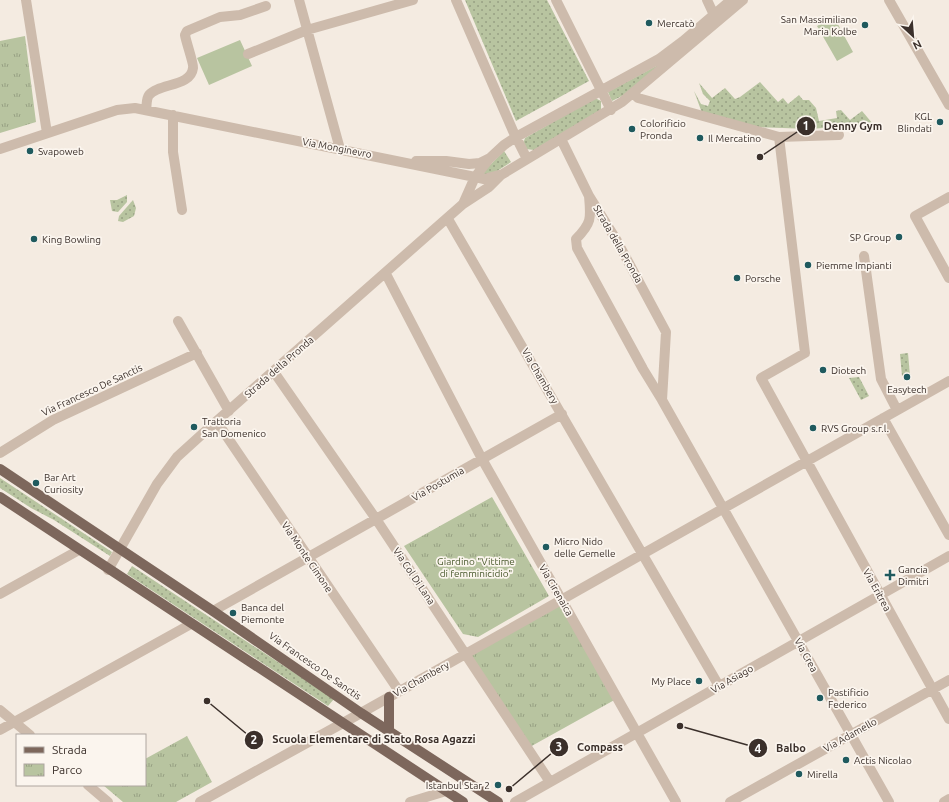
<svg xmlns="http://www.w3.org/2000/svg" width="949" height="802" font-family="Ubuntu,sans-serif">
<defs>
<pattern id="grass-dots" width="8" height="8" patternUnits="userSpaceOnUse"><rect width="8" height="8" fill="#b8c4a0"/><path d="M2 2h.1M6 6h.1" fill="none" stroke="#97a083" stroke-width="1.8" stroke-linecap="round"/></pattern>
<pattern id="park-tufts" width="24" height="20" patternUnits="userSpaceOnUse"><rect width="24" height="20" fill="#b8c4a0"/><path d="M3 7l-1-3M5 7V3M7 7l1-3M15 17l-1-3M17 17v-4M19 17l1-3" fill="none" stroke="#97a083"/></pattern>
</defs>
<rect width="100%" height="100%" fill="#f4ebe1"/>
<!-- grass -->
<path fill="url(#grass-dots)" d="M 465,0 L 547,0 L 589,81 L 516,121 Z
M 671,58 L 630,92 L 612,101 L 608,92 Z
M 760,82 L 778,102 L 783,98 L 788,104 L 799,95 L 803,100 L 809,100 L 816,108 L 819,121 L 837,118 L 836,111 L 841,110 L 850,120 L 862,111 L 873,124 L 810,129 L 754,127 L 702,113 L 694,91 L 701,104 L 708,106 L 710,101 L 703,94 L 699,83 L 712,98 L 725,88 L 735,99 L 740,97 Z
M 595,98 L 601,101 L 601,110 L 534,150 L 526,149 L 523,144 L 525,138 Z
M 504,151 L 511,162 L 491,175 L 481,174 Z
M 127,195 L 127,202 L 118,212 L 112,211 L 110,200 L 117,200 Z
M 133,200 L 136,208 L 134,216 L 123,222 L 118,221 L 119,216 Z
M 908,353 L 910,376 L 902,376 L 900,354 Z
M 859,377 L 869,396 L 861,400 L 849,378 Z
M 0,478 L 112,552 L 110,556 L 54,520 L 31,508 L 0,488 Z
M 132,566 L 334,699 L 328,706 L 127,574 Z"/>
<!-- park -->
<path fill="url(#park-tufts)" d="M 25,36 L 36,122 L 0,133 L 0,41 Z
M 492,497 L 549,596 L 478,637 L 463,634 L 404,546 Z
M 562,600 L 618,698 L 528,748 L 466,654 Z
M 187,736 L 212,782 L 176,802 L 123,802 L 103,785 L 145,785 L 145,759 Z"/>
<!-- garden -->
<path fill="#b8c4a0" d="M 834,17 L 853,52 L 837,61 L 817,26 Z
M 240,40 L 252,66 L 209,85 L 197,58 Z"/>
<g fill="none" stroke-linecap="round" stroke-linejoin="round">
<!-- minor -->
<path stroke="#cdbbac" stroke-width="10" d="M 26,0 L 47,133
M 299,0 L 340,149
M 456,0 L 513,131 L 527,159
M 556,0 L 611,110
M 707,0 L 714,15
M 889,0 L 949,105
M 248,54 L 307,30 L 413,0
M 633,93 L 638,98 L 779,137 L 839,135
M 146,110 C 147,105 146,99 149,95 C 159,83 191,87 193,68 C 194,64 186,42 185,35 L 187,31 L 220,17 L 240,15 L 266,6
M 173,115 L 173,152 L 182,210
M 779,137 L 805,353 L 761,378 L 949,719
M 561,139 L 589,196
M 0,149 L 117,110 L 135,108 L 475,177 L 484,179 L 499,175
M 416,161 L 446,161 L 469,164 L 480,163 L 490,158 L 504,145 L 516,137 L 659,59 L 683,41 L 730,1
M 589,196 L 617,241 L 666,332 L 662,400 L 643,369 L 577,248 L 576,239 C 592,223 591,218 589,196 Z
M 949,197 L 915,216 L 949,278
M 463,204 L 475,177 L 489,159
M 448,219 L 719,686
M 864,256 L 881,379 L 897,410
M 386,274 L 482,459 L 676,802
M 178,321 L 229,411
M 274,372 L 376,519 L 550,782
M 662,400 L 889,802
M 883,418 L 949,535
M 217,422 L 399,691
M 0,453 L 53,420 L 197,353
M 108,570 L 157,484 L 177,457 L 210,427 L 463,204 L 489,187 L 501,175 L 622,102 L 743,0
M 0,594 L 79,550
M 213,611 L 562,414
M 0,710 L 30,735
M 0,730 L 191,624
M 88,785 L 108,802
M 200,802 L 361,713 L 949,381
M 410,802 L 446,791
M 515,802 L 949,556
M 730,802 L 949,680
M 944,802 L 949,799"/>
<!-- major -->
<path stroke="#7d675c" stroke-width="10" d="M 0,469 L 213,611 L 361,713 L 498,802
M 0,497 L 463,802
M 389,731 L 389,697"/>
</g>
<!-- markers -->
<g fill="#1f5a5e" stroke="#fbf5ee" stroke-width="1.5">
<circle cx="649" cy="23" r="4"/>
<circle cx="865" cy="25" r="4"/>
<circle cx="940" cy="122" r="4"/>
<circle cx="632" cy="129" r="4"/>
<circle cx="700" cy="138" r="4"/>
<circle cx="30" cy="151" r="4"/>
<circle cx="899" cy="237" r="4"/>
<circle cx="34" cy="239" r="4"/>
<circle cx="808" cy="265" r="4"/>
<circle cx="737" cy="278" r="4"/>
<circle cx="823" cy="370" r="4"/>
<circle cx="907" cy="377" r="4"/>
<circle cx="194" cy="427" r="4"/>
<circle cx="813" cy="428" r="4"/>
<circle cx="36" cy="483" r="4"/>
<circle cx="546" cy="547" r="4"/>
<path d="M888 569h4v4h4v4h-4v4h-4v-4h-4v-4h4z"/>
<circle cx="233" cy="613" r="4"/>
<circle cx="699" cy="681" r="4"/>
<circle cx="820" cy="698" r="4"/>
<circle cx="846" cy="760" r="4"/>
<circle cx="799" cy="774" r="4"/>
<circle cx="498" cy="785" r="4"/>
</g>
<g text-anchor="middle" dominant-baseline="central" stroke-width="3.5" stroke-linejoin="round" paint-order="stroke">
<!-- poi labels -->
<g font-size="10" fill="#3b302b" stroke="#fbf5ee" text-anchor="start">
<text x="857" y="19" text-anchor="end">San Massimiliano<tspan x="857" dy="12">Maria Kolbe</tspan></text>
<text x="657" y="23">Mercatò</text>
<text x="932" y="116" text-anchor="end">KGL<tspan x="932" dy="12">Blindati</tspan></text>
<text x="640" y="123">Colorificio<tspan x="640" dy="12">Pronda</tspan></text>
<text x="708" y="138">Il Mercatino</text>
<text x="38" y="151">Svapoweb</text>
<text x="891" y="237" text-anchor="end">SP Group</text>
<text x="42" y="239">King Bowling</text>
<text x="816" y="265">Piemme Impianti</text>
<text x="745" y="278">Porsche</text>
<text x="831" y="370">Diotech</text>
<text x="907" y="389" text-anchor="middle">Easytech</text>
<text x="202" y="421">Trattoria<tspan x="202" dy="12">San Domenico</tspan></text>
<text x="821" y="428">RVS Group s.r.l.</text>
<text x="44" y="477">Bar Art<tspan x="44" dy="12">Curiosity</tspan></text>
<text x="554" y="541">Micro Nido<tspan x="554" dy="12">delle Gemelle</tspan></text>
<text x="898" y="569">Gancia<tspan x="898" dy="12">Dimitri</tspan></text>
<text x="241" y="607">Banca del<tspan x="241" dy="12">Piemonte</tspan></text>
<text x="691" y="681" text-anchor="end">My Place</text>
<text x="828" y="692">Pastificio<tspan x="828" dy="12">Federico</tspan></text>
<text x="854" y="760">Actis Nicolao</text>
<text x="807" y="774">Mirella</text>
<text x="490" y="785" text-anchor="end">Istanbul Star 2</text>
</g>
<!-- street labels -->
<g font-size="10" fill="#3b302b" stroke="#fbf5ee">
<text transform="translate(337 148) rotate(11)">Via Monginevro</text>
<text transform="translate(618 244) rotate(60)">Strada della Pronda</text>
<text transform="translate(279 367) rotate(-41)">Strada della Pronda</text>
<text transform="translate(540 376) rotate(60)">Via Chambery</text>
<text transform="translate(92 390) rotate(-25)">Via Francesco De Sanctis</text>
<text transform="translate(438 484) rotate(-30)">Via Postumia</text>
<text transform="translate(307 557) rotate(56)">Via Monte Cimone</text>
<text transform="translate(414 576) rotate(56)">Via Col Di Lana</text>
<text transform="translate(556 590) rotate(60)">Via Cirenaica</text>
<text transform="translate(877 590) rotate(61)">Via Eritrea</text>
<text transform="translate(806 655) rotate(61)">Via Crea</text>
<text transform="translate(315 666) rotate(35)">Via Francesco De Sanctis</text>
<text transform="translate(421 679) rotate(-29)">Via Chambery</text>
<text transform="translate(732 679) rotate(-30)">Via Asiago</text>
<text transform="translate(850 735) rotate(-29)">Via Adamello</text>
</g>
<!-- park labels -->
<g font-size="10" fill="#4a5a2e" stroke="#fbf5ee">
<text x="476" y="561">Giardino "Vittime<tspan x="476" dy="12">di femminicidio"</tspan></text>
</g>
</g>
<!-- callouts -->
<path fill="none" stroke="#3b302b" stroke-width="1.5" d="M760 157L806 126M207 701L254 740M509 789L559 747M680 726L758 748"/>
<g fill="#3b302b" stroke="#fbf5ee" stroke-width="1.5">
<circle cx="760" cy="157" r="4"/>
<circle cx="207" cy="701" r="4"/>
<circle cx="509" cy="789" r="4"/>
<circle cx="680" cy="726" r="4"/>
<circle cx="806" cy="126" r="10"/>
<circle cx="254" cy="740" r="10"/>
<circle cx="559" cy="747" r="10"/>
<circle cx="758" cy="748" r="10"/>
</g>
<g font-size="12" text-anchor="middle" font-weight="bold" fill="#fff">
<text x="806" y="130">1</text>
<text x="254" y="744">2</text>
<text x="559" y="751">3</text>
<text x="758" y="753">4</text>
</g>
<g font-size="11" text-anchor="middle" font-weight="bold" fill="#3b302b" stroke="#fbf5ee" stroke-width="3.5" stroke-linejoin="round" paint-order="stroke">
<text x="853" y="130">Denny Gym</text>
<text x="374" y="743">Scuola Elementare di Stato Rosa Agazzi</text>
<text x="600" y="751">Compass</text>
<text x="791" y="752">Balbo</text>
</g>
<!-- legend -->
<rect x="16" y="734" width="130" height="52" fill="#fbf5ee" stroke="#aea6a0"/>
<rect x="24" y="747" width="20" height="6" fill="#7d675c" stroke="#aea6a0"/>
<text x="52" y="754" font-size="12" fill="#3b302b">Strada</text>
<rect x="24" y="764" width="20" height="12" fill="url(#park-tufts)" stroke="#aea6a0"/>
<text x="52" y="774" font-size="12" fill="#3b302b">Parco</text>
<!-- north arrow -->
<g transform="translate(913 36) rotate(154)" stroke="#fbf5ee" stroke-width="3" paint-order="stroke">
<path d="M0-3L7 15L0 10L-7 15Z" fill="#3b302b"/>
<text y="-6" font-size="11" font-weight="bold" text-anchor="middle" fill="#3b302b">N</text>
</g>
</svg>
